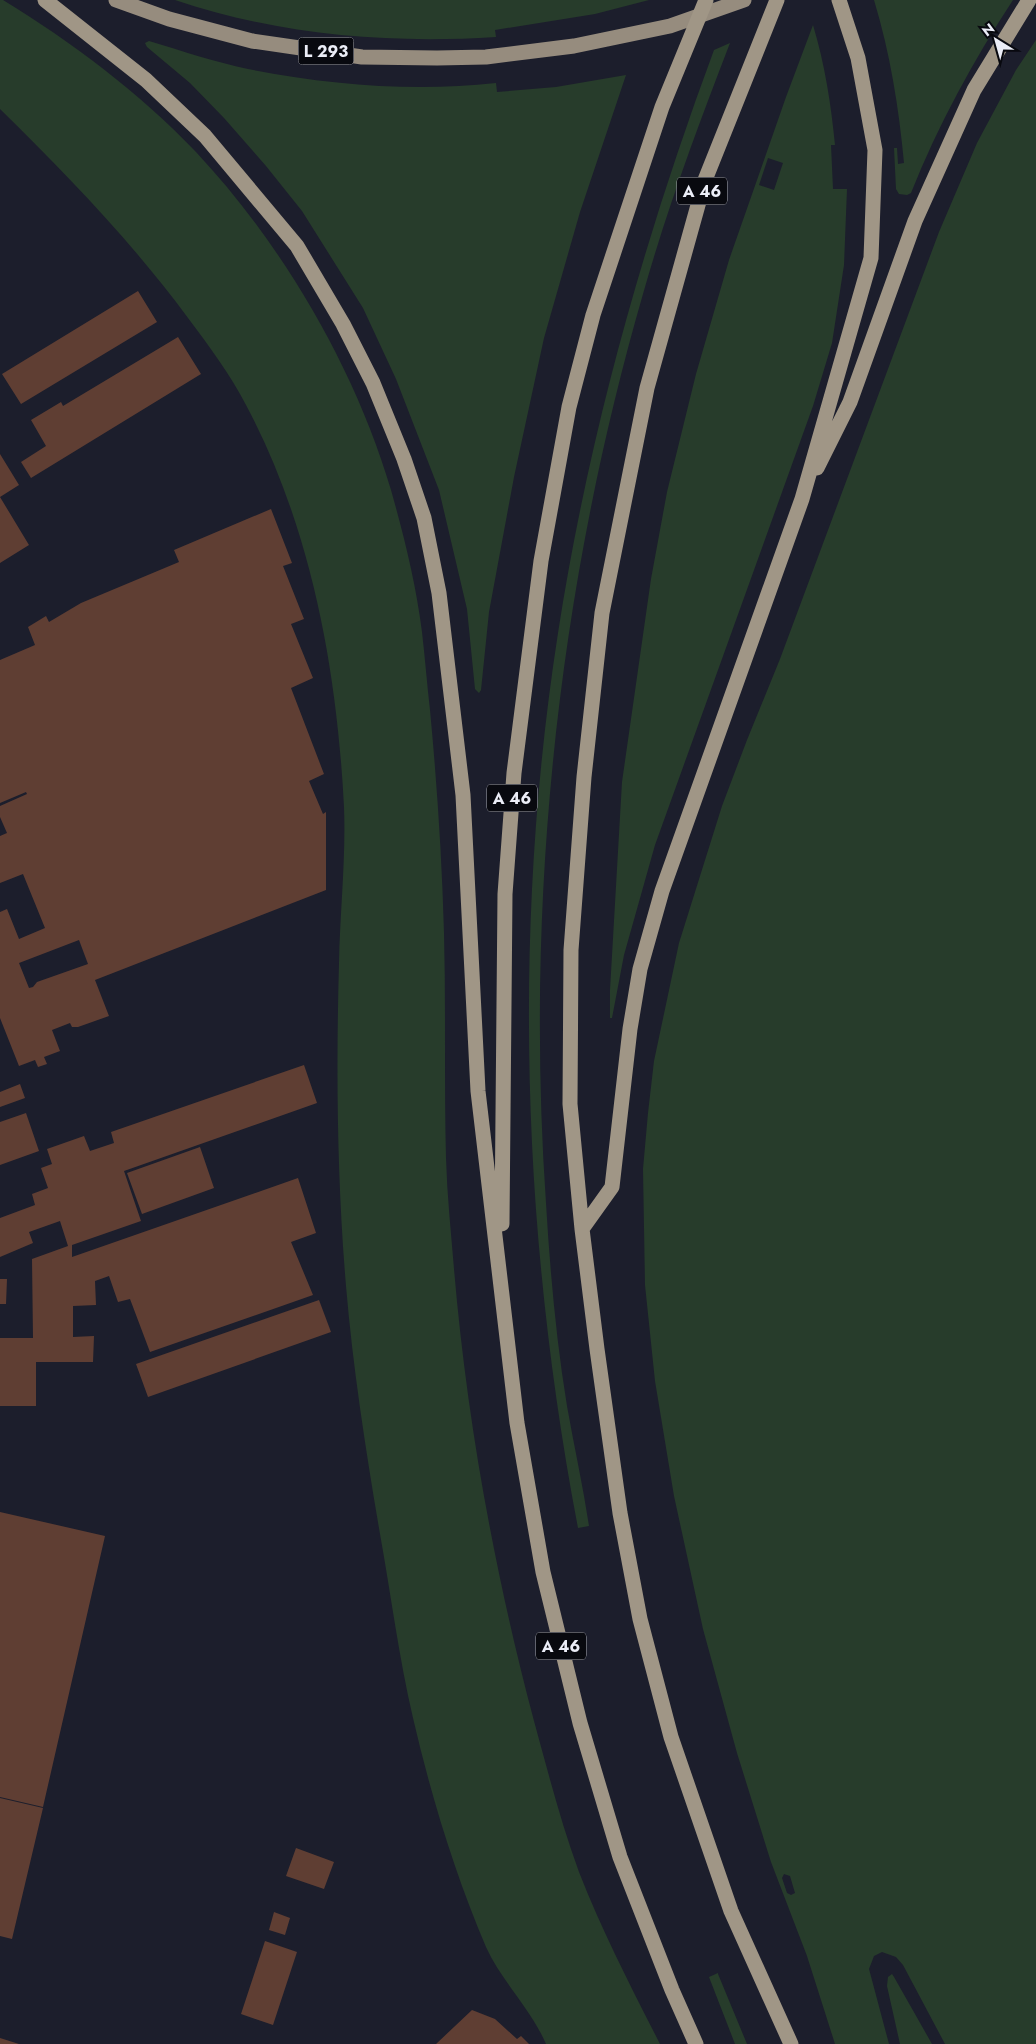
<svg xmlns="http://www.w3.org/2000/svg" width="1036" height="2044" font-family="Jost,sans-serif">
<rect width="100%" height="100%" fill="#1c1e2c"/>
<!-- green -->
<path fill="#273c2b" fill-rule="evenodd" d="M 0,0 L 3,0 C 72,42 141,94 196,152 C 283,245 355,368 391,490 C 404,536 416,584 422,632 C 425,658 427,684 430,710 C 437,784 442,859 444,933 C 446,1008 444,1083 446,1158 C 447,1195 451,1232 454,1269 C 467,1422 495,1574 534,1721 C 548,1772 561,1823 579,1872 C 602,1931 631,1987 660,2044 L 546,2044 C 531,2009 502,1982 486,1947 C 455,1874 431,1796 413,1718 C 399,1658 391,1595 380,1534 C 366,1452 353,1369 346,1286 C 337,1179 336,1070 339,963 C 340,911 346,858 344,807 C 337,669 311,527 246,405 C 230,374 209,346 188,318 C 132,242 67,175 0,109 Z
M 175,0 L 649,0 L 595,14 L 495,30 L 496,37 C 387,44 279,35 175,0 Z
M 874,0 L 1013,0 C 973,61 938,125 911,193 L 907,195 L 899,194 L 896,189 L 894,148 L 897,148 L 898,164 L 904,163 C 899,108 890,53 874,0 Z
M 813,25 C 825,65 831,104 835,145 L 831,145 L 833,189 L 847,189 L 844,265 L 832,343 L 813,406 L 655,845 L 624,955 L 612,1018 L 610,1018 L 610,990 L 622,782 L 651,579 L 667,492 L 696,374 L 729,260 L 786,97 ZM 768,158 L 783,163 L 774,190 L 759,185 Z
M 1036,40 L 1036,2044 L 945,2044 L 903,1965 L 896,1957 L 882,1952 L 874,1956 L 869,1969 L 889,2044 L 835,2044 L 807,1956 L 771,1862 L 737,1753 L 703,1629 L 674,1496 L 655,1381 L 645,1285 L 643,1169 L 648,1113 L 654,1061 L 679,943 L 722,806 L 747,740 L 780,659 L 939,232 L 977,143 L 1016,70 ZM 784,1874 L 790,1876 L 795,1893 L 791,1895 L 787,1893 L 782,1878 Z
M 149,41 C 182,51 215,62 248,69 C 329,85 414,92 496,83 L 497,92 L 556,87 L 626,75 L 580,212 L 544,338 L 514,477 L 489,612 L 481,690 L 479,693 L 475,689 L 467,609 L 439,490 L 396,379 L 363,308 L 302,211 L 266,166 L 224,118 L 190,83 L 147,47 L 145,43 Z
M 730,43 C 698,126 667,209 643,294 C 558,588 525,898 546,1203 C 550,1270 556,1339 567,1406 C 574,1446 583,1486 589,1526 L 578,1528 C 522,1234 512,929 558,633 C 589,433 644,239 714,50 Z
M 718,1973 L 718,1974 L 747,2044 L 735,2044 L 709,1977 Z
M 892,1974 L 894,1977 L 932,2044 L 900,2044 L 887,1986 L 888,1977 Z"/>
<!-- building -->
<path fill="#5f3e33" fill-rule="evenodd" d="M 138,291 L 157,322 L 21,404 L 2,374 Z
M 178,337 L 201,374 L 31,478 L 21,462 L 46,446 L 31,420 L 61,402 L 63,406 Z
M 0,454 L 19,485 L 0,497 L 29,545 L 0,563 Z
M 271,509 L 292,563 L 283,566 L 304,619 L 291,624 L 313,678 L 291,688 L 324,774 L 309,781 L 323,814 L 326,812 L 326,890 L 95,980 L 109,1016 L 78,1027 L 72,1027 L 70,1023 L 52,1030 L 60,1051 L 44,1057 L 47,1064 L 38,1067 L 35,1060 L 19,1066 L 0,1018 L 0,912 L 7,909 L 19,939 L 45,928 L 23,874 L 0,883 L 0,836 L 7,833 L 0,817 L 0,806 L 27,794 L 26,792 L 0,803 L 0,660 L 35,645 L 28,627 L 46,616 L 49,622 L 81,603 L 179,562 L 174,550 ZM 79,940 L 88,964 L 37,982 L 33,987 L 29,988 L 19,963 Z
M 304,1065 L 317,1103 L 124,1171 L 141,1221 L 72,1245 L 72,1257 L 298,1178 L 316,1233 L 291,1242 L 313,1295 L 150,1352 L 130,1299 L 118,1302 L 109,1276 L 95,1281 L 96,1305 L 73,1306 L 73,1337 L 94,1336 L 93,1362 L 36,1362 L 36,1406 L 0,1406 L 0,1338 L 33,1338 L 32,1259 L 68,1246 L 60,1221 L 29,1232 L 33,1243 L 0,1257 L 0,1218 L 35,1205 L 32,1194 L 48,1188 L 41,1168 L 52,1164 L 47,1149 L 84,1136 L 90,1151 L 114,1143 L 111,1132 Z
M 20,1084 L 25,1098 L 0,1107 L 0,1092 Z
M 26,1113 L 39,1151 L 0,1165 L 0,1122 Z
M 200,1147 L 214,1188 L 142,1214 L 127,1173 Z
M 0,1279 L 7,1279 L 6,1304 L 0,1304 Z
M 319,1300 L 331,1332 L 148,1397 L 136,1364 Z
M 0,1512 L 105,1536 L 43,1807 L 0,1797 Z
M 0,1798 L 43,1808 L 12,1939 L 0,1936 Z
M 296,1848 L 334,1862 L 324,1889 L 286,1876 Z
M 274,1912 L 290,1918 L 285,1935 L 269,1930 Z
M 265,1941 L 297,1952 L 273,2025 L 241,2014 Z
M 472,2010 L 495,2019 L 517,2039 L 521,2036 L 529,2044 L 436,2044 Z
M 0,2038 L 19,2044 L 0,2044 Z"/>
<g fill="none" stroke-linecap="round" stroke-linejoin="round">
<!-- trunk -->
<path stroke="#968c7e" stroke-width="15" d="M 116,0 L 169,19 L 252,41 L 362,57 L 437,58 L 486,57 L 574,46 L 670,26 L 744,0"/>
<!-- motorway -->
<path stroke="#a09686" stroke-width="15" d="M 45,0 L 146,80 L 205,136 L 297,246 L 343,324 L 373,383 L 404,459 L 424,518 L 439,593 L 463,795 L 478,1091 L 517,1423 L 543,1572 L 580,1723 L 620,1857 L 672,1990 L 696,2044
M 777,0 L 705,180 L 647,388 L 602,613 L 584,777 L 571,950 L 570,1104 L 582,1229 L 597,1349 L 620,1513 L 640,1619 L 671,1737 L 731,1911 L 791,2044
M 817,468 L 850,402 L 915,221 L 974,90 L 1029,0
M 502,1224 L 505,894 L 514,773 L 541,561 L 569,407 L 593,315 L 662,107 L 706,0
M 582,1229 L 612,1187 L 630,1029 L 640,969 L 662,891 L 802,499 L 871,258 L 875,150 L 858,58 L 839,0"/>
</g>
<g text-anchor="middle" dominant-baseline="central" stroke-width="4.5" stroke-linejoin="round" paint-order="stroke">
<!-- shield labels -->
<g fill="#08090f" stroke="#a7a9b1" stroke-width="1">
<rect x="298.5" y="37.5" width="55" height="27" rx="4"/>
<rect x="677" y="177.5" width="50" height="27" rx="4"/>
<rect x="487" y="784.5" width="50" height="27" rx="4"/>
<rect x="536" y="1632.5" width="50" height="27" rx="4"/>
</g>
<g font-size="16" font-weight="bold" fill="#ebedf7">
<text x="326" y="51">L 293</text>
<text x="702" y="191">A 46</text>
<text x="512" y="798">A 46</text>
<text x="561" y="1646">A 46</text>
</g>
</g>
<!-- north arrow -->
<g transform="translate(996 40) rotate(323)" stroke="#08090f" stroke-width="4" paint-order="stroke">
<path d="M0-4L9 19L0 12L-9 19Z" fill="#ebedf7"/>
<text y="-8" font-size="14" font-weight="bold" text-anchor="middle" fill="#ebedf7">N</text>
</g>
</svg>
